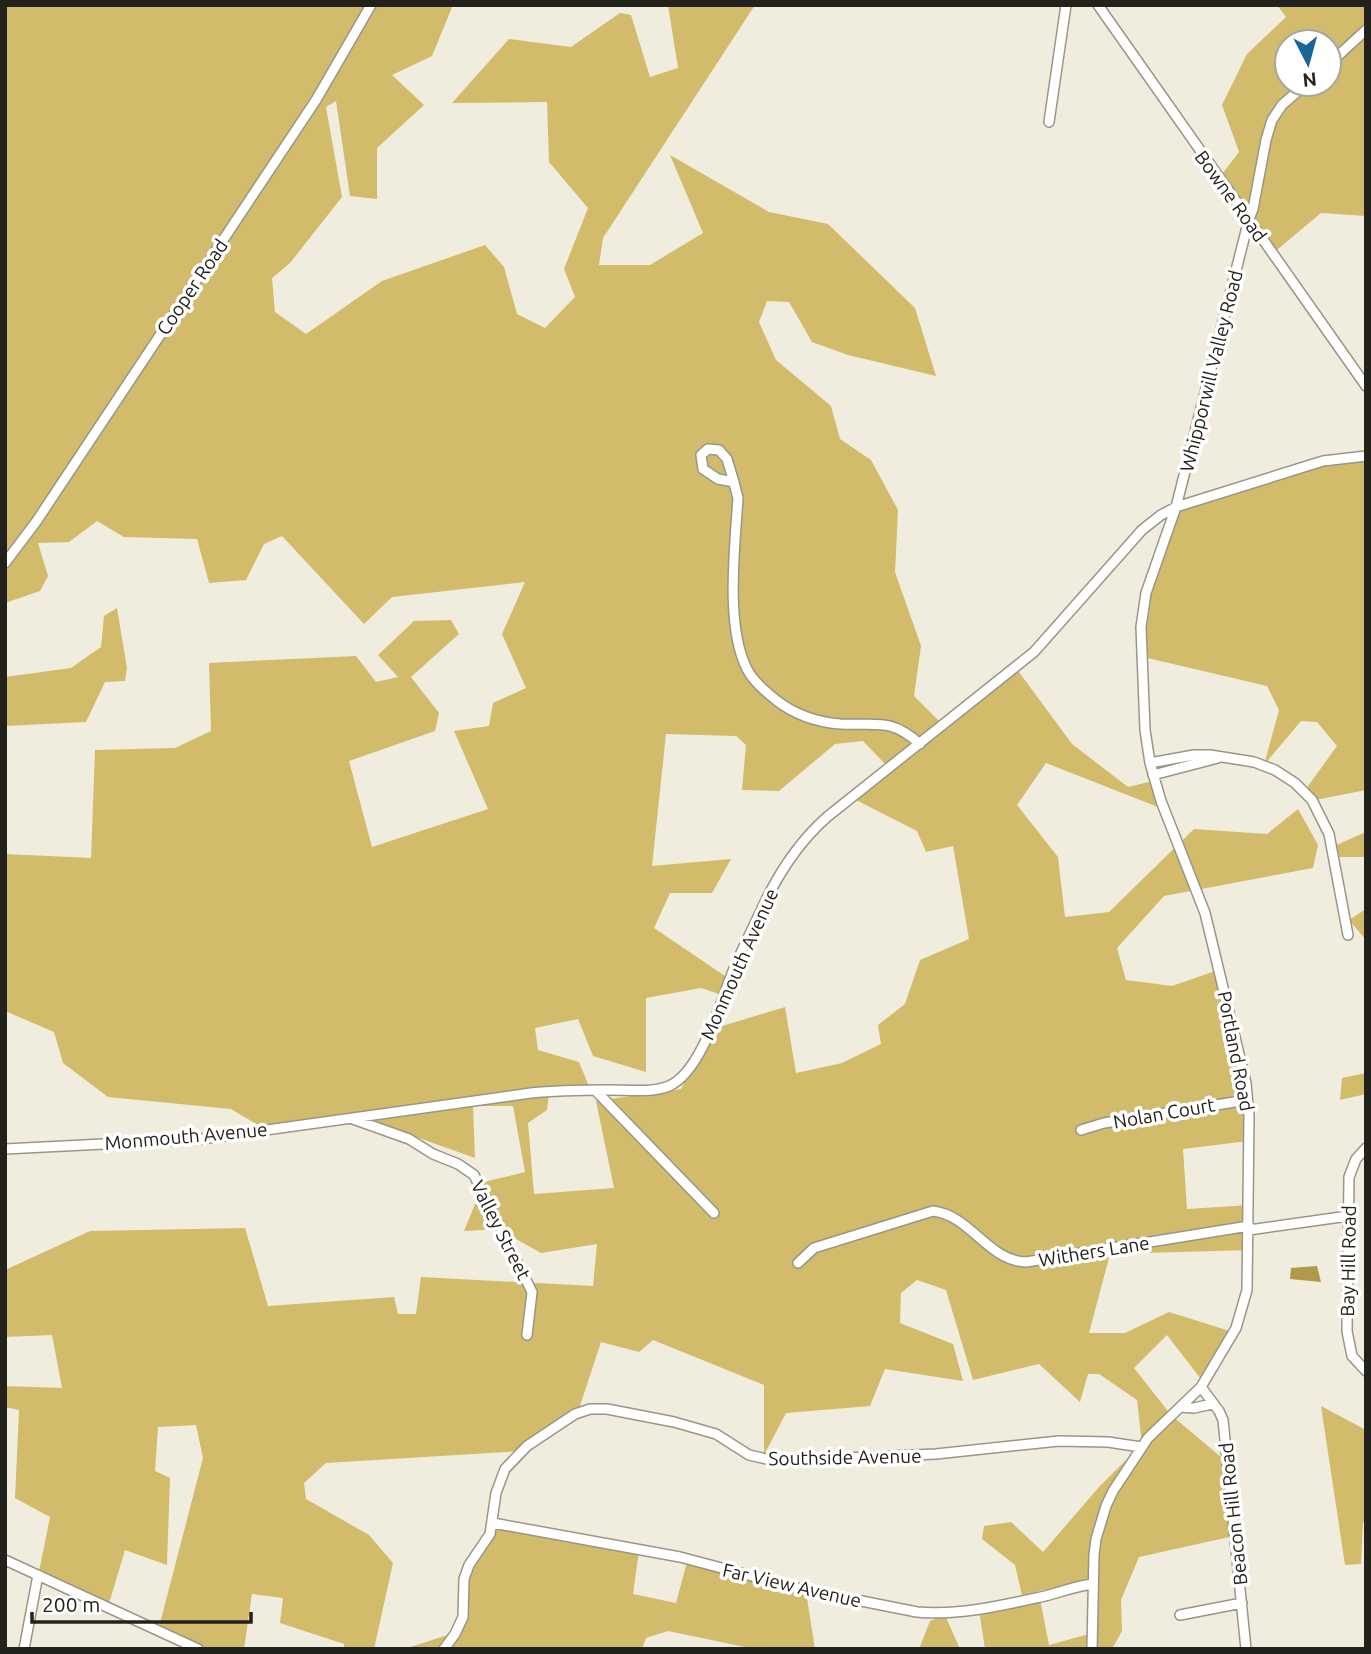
<svg xmlns="http://www.w3.org/2000/svg" width="1371" height="1654" font-family="Ubuntu,sans-serif">
<rect width="100%" height="100%" fill="#f1edde"/>
<!-- forest -->
<path fill="#d2bb6a" fill-rule="evenodd" d="M 5,5 L 453,5 L 432,56 L 392,75 L 424,105 L 377,148 L 377,199 L 350,196 L 336,101 L 326,107 L 342,197 L 290,263 L 272,278 L 275,312 L 306,334 L 382,281 L 485,245 L 504,267 L 517,314 L 545,328 L 575,297 L 564,269 L 588,208 L 549,162 L 547,102 L 452,103 L 509,39 L 571,47 L 620,13 L 631,15 L 650,77 L 678,68 L 668,5 L 755,5 L 603,238 L 599,265 L 650,265 L 703,233 L 670,155 L 769,212 L 828,224 L 915,308 L 936,376 L 848,355 L 812,342 L 789,302 L 767,301 L 759,322 L 776,360 L 831,406 L 840,439 L 871,460 L 898,510 L 895,572 L 921,646 L 914,696 L 943,725 L 1016,668 L 1072,744 L 1128,787 L 1153,781 L 1163,809 L 1046,763 L 1017,805 L 1058,857 L 1065,917 L 1109,912 L 1194,829 L 1267,834 L 1298,809 L 1318,845 L 1313,868 L 1164,896 L 1117,948 L 1126,980 L 1172,986 L 1218,970 L 1248,1090 L 1248,1141 L 1183,1149 L 1187,1209 L 1250,1205 L 1250,1250 L 1110,1254 L 1089,1333 L 1125,1333 L 1169,1312 L 1236,1333 L 1204,1383 L 1167,1335 L 1134,1368 L 1171,1415 L 1228,1463 L 1234,1536 L 1139,1557 L 1121,1600 L 1122,1631 L 1112,1649 L 985,1649 L 979,1610 L 1040,1599 L 1049,1645 L 1093,1633 L 1093,1578 L 1022,1595 L 1015,1565 L 982,1539 L 984,1526 L 1011,1522 L 1043,1552 L 1099,1487 L 1142,1444 L 1137,1400 L 1099,1374 L 1088,1374 L 1080,1402 L 1039,1364 L 973,1380 L 946,1290 L 917,1280 L 901,1293 L 900,1323 L 953,1344 L 963,1381 L 885,1369 L 870,1406 L 786,1413 L 764,1455 L 764,1385 L 653,1340 L 639,1352 L 601,1342 L 578,1412 L 522,1451 L 326,1463 L 304,1483 L 306,1499 L 369,1535 L 393,1563 L 374,1649 L 344,1649 L 344,1644 L 280,1623 L 283,1598 L 252,1594 L 244,1649 L 194,1649 L 158,1631 L 203,1458 L 196,1425 L 158,1427 L 155,1471 L 170,1478 L 167,1565 L 125,1550 L 108,1607 L 38,1577 L 50,1517 L 15,1498 L 19,1410 L 5,1407 L 5,1386 L 62,1388 L 52,1335 L 5,1337 L 5,1270 L 90,1231 L 245,1228 L 268,1306 L 394,1297 L 398,1314 L 416,1314 L 421,1277 L 593,1286 L 597,1244 L 541,1253 L 498,1229 L 464,1231 L 484,1182 L 525,1172 L 513,1106 L 473,1106 L 475,1158 L 360,1117 L 268,1131 L 231,1109 L 108,1097 L 63,1063 L 54,1032 L 5,1011 L 5,854 L 91,858 L 95,750 L 175,748 L 211,731 L 209,663 L 356,656 L 376,682 L 398,677 L 378,655 L 414,621 L 451,620 L 459,634 L 411,677 L 439,713 L 435,731 L 349,761 L 372,847 L 488,809 L 454,731 L 489,726 L 493,703 L 526,688 L 502,634 L 525,582 L 392,597 L 364,624 L 282,536 L 264,544 L 246,580 L 209,583 L 197,539 L 124,537 L 97,521 L 69,542 L 38,543 L 48,576 L 40,591 L 5,603 ZM 666,734 L 736,736 L 746,745 L 742,790 L 779,791 L 835,744 L 863,741 L 889,768 L 852,798 L 917,831 L 926,852 L 953,846 L 969,939 L 920,960 L 905,1004 L 878,1025 L 881,1044 L 842,1063 L 796,1073 L 785,1007 L 709,1030 L 681,1089 L 596,1101 L 614,1188 L 534,1194 L 528,1123 L 547,1110 L 549,1093 L 591,1091 L 579,1062 L 538,1050 L 535,1028 L 578,1019 L 593,1056 L 646,1072 L 646,998 L 701,988 L 725,996 L 731,980 L 654,928 L 670,893 L 712,893 L 731,859 L 652,866 Z
M 1277,5 L 1366,5 L 1366,216 L 1321,213 L 1272,254 L 1219,178 L 1239,152 L 1222,105 L 1247,54 L 1286,17 ZM 1287,42 L 1329,42 L 1329,84 L 1287,84 Z
M 1366,456 L 1366,790 L 1310,801 L 1308,786 L 1337,746 L 1317,722 L 1301,721 L 1264,765 L 1279,710 L 1267,686 L 1139,656 L 1142,597 L 1177,509 L 1315,462 Z
M 117,608 L 127,668 L 125,681 L 105,682 L 86,722 L 5,726 L 5,677 L 71,668 L 101,647 L 104,616 Z
M 1366,832 L 1366,857 L 1334,857 L 1334,846 Z
M 1366,909 L 1366,940 L 1349,920 Z
M 1366,1073 L 1366,1094 L 1340,1100 L 1342,1078 Z
M 1321,1406 L 1366,1430 L 1366,1519 L 1363,1523 L 1361,1564 L 1345,1565 Z
M 490,1525 L 639,1551 L 633,1594 L 676,1603 L 687,1562 L 806,1592 L 815,1649 L 754,1649 L 668,1631 L 646,1638 L 642,1649 L 404,1649 L 457,1632 L 465,1570 Z
M 945,1615 L 960,1649 L 919,1649 L 930,1621 Z"/>
<!-- water -->
<path fill="#b09948" d="M 1317,1266 L 1321,1282 L 1290,1279 L 1291,1268 Z"/>
<g fill="none" stroke-linecap="round" stroke-linejoin="round">
<!-- minor casing -->
<g stroke="#999688" stroke-width="12">
<path id="minor" d="M 1098,5 L 1366,386
M 1329,64 L 1366,30
M 1049,122 L 1066,5
M 734,482 L 718,479 L 703,469 L 701,455 L 708,449 L 719,450 L 727,459 L 733,479 L 738,498 C 735,546 725,626 747,669 C 753,681 765,691 776,700 C 795,715 816,722 840,724 C 876,726 890,717 920,744
M 5,563 L 36,522 L 316,100 L 371,5
M 1150,763 L 1194,755 L 1210,755 L 1254,762 L 1275,770 L 1295,783 L 1312,800 L 1329,834 L 1348,935
M 1153,775 L 1218,758
M 595,1090 L 714,1213
M 353,1119 L 409,1139 L 433,1154 L 458,1164 L 474,1175 L 532,1292 L 527,1335
M 1081,1130 L 1104,1123 L 1247,1100
M 1366,1148 L 1356,1159 L 1349,1177 L 1347,1331 L 1352,1356 L 1366,1371
M 5,1149 L 202,1139 L 531,1093 C 558,1090 584,1090 611,1090 C 630,1090 652,1093 669,1086 C 702,1072 722,997 735,966 C 745,944 756,921 767,898 C 782,868 801,840 827,817 L 1034,652 L 1142,530 L 1161,515 L 1176,507 L 1323,461 L 1366,456
M 1249,1230 L 1348,1216
M 798,1263 L 814,1248 L 933,1211 C 970,1215 988,1261 1026,1262 L 1249,1226
M 1201,1387 L 1219,1411 L 1223,1420 L 1246,1649
M 1180,1407 L 1194,1408 L 1212,1404
M 493,1523 L 680,1557 L 801,1589 L 917,1612 C 958,1616 1004,1605 1045,1596 C 1061,1592 1076,1586 1092,1584
M 5,1560 L 198,1649
M 1180,1615 L 1242,1603
M 24,1649 L 38,1575
M 444,1649 L 455,1634 L 463,1617 L 464,1579 L 469,1565 L 490,1534 L 496,1493 L 505,1469 L 527,1446 L 575,1414 L 590,1409 L 607,1409 L 674,1422 L 716,1434 L 749,1455 L 775,1461 L 936,1454 L 1059,1441 L 1108,1442 L 1141,1447
M 1092,1649 L 1094,1555 L 1096,1539 L 1106,1506 L 1113,1491 L 1148,1438 L 1201,1387 L 1236,1328 L 1247,1290 L 1249,1116 L 1246,1083 L 1205,913 L 1161,801 L 1150,763 L 1145,730 L 1141,627 L 1146,593 L 1176,507 L 1249,219 L 1253,209 L 1266,140 L 1272,120 L 1282,105 L 1306,84"/>
</g>
<!-- minor -->
<use href="#minor" stroke="#fff" stroke-width="9"/>
</g>
<g text-anchor="middle" dominant-baseline="central" stroke-width="7" stroke-linejoin="round" paint-order="stroke">
<!-- street labels -->
<g font-size="19" fill="#23211c" stroke="#fff">
<text transform="translate(1231 196) rotate(54)">Bowne Road</text>
<text transform="translate(192 287) rotate(-56)">Cooper Road</text>
<text transform="translate(1211 371) rotate(-76)">Whipporwill Valley Road</text>
<text transform="translate(739 964) rotate(-66)">Monmouth Avenue</text>
<text transform="translate(1236 1051) rotate(79)">Portland Road</text>
<text transform="translate(1164 1113) rotate(-10)">Nolan Court</text>
<text transform="translate(186 1136) rotate(-5)">Monmouth Avenue</text>
<text transform="translate(501 1230) rotate(63)">Valley Street</text>
<text transform="translate(1094 1251) rotate(-9)">Withers Lane</text>
<text transform="translate(1348 1261) rotate(-89)">Bay Hill Road</text>
<text transform="translate(845 1457) rotate(-1)">Southside Avenue</text>
<text transform="translate(1233 1514) rotate(-96)">Beacon Hill Road</text>
<text transform="translate(792 1585) rotate(13)">Far View Avenue</text>
</g>
</g>
<!-- border -->
<rect width="1371" height="1654" fill="none" stroke="#23211c" stroke-width="14"/>
<!-- north arrow -->
<g transform="translate(1308 63) rotate(174)"><circle r="33" fill="#ffffff" stroke="#a7a6a4" stroke-width="2"/>
<path d="M0-5L12 26L0 18L-12 26Z" fill="#196598"/>
<text y="-10" font-size="19" font-weight="bold" text-anchor="middle" fill="#23211c">N</text>
</g>
<!-- scale -->
<path d="M32 1612v10h219v-10" fill="none" stroke="#23211c" stroke-width="3.5"/>
<text x="42" y="1612" font-size="21" fill="#23211c" stroke="#ffffff" stroke-width="5" paint-order="stroke">200 m</text>
</svg>
